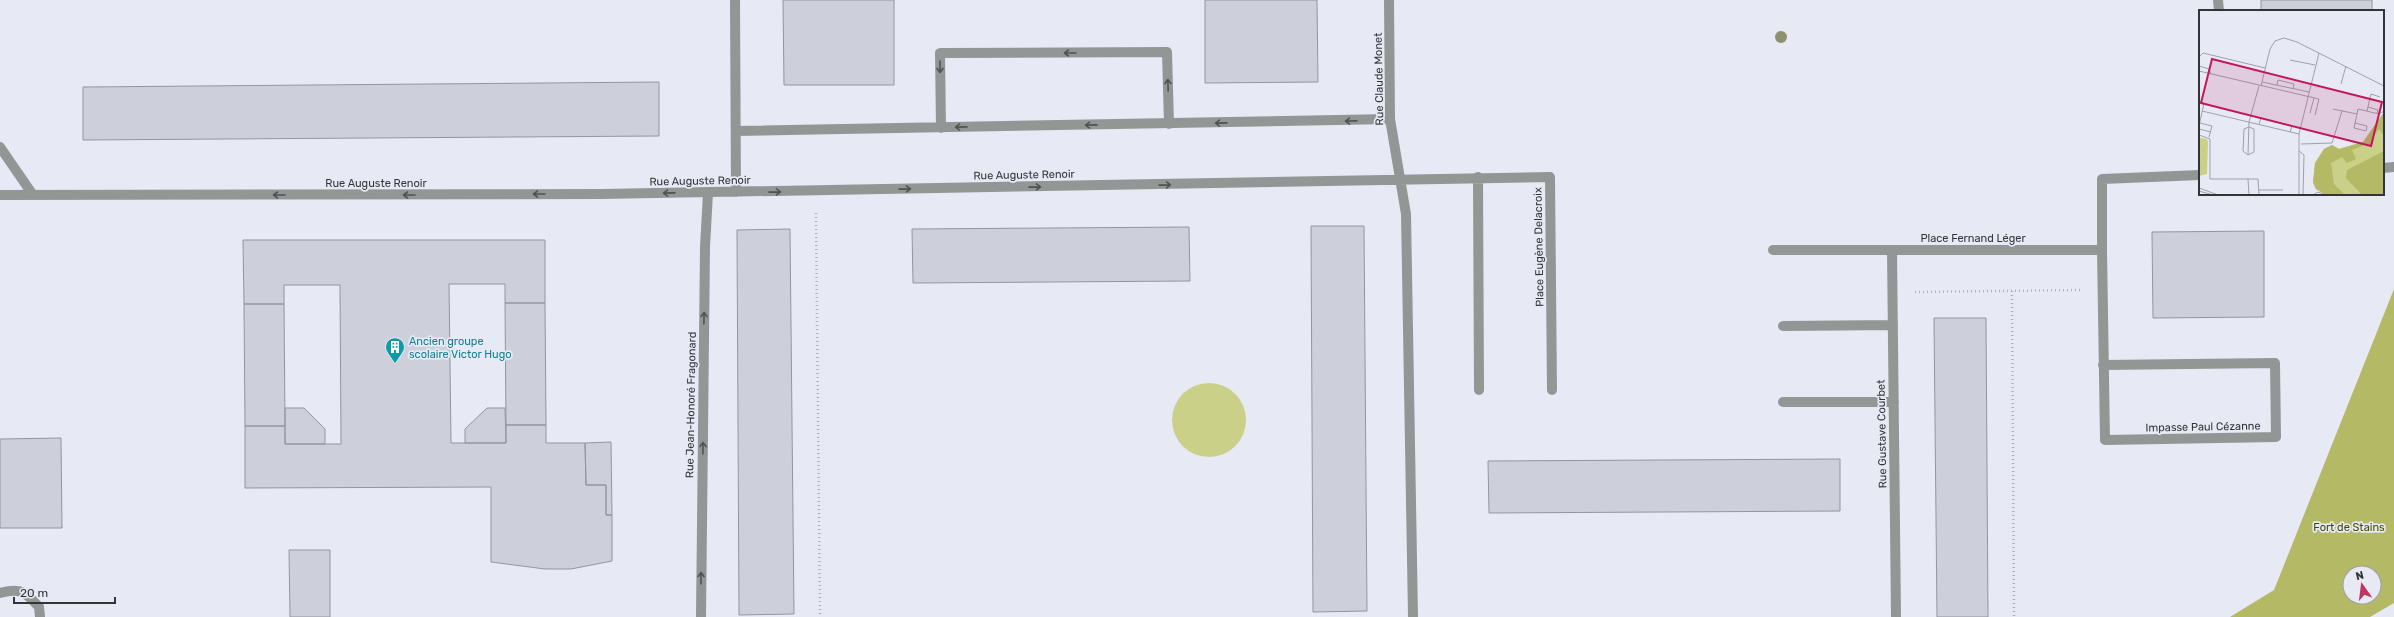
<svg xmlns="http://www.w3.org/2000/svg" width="2394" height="617" font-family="Rubik,sans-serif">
<rect width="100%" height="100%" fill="#e7eaf5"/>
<!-- green -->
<path fill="#cbd089" d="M1172 420a37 37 0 1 1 74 0a37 37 0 1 1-74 0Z"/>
<!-- forest -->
<path fill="#b4b965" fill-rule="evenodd" d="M 2394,289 L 2394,603 L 2370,617 L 2230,617 L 2274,590 ZM 2350,573 L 2374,573 L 2374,597 L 2350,597 Z"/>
<!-- building -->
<path fill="#cdd0db" stroke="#9395a0" d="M 783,0 L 894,0 L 894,85 L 784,85 Z
M 1205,0 L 1317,0 L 1318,82 L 1205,83 Z
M 2261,0 L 2372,0 L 2372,11 L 2261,11 Z
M 659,82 L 659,136 L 83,140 L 83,87 Z
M 1311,226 L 1364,226 L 1367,611 L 1313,612 Z
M 1189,227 L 1190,281 L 913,283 L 912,229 Z
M 790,229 L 794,614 L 739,615 L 737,230 Z
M 2264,231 L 2264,317 L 2153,318 L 2152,232 Z
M 243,240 L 545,240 L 545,303 L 505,303 L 505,284 L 449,284 L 451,443 L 506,443 L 506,425 L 546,425 L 546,443 L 585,443 L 586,485 L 606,485 L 606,515 L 612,515 L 612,561 L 571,569 L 545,569 L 491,562 L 491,487 L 245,488 L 245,426 L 285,426 L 285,444 L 341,444 L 340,285 L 284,285 L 284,304 L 244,304 Z
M 505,303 L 545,303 L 546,425 L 506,425 Z
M 244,304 L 284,304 L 285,426 L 245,426 Z
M 1934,318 L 1986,318 L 1988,617 L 1937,617 Z
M 285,408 L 304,408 L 325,429 L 325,444 L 285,444 Z
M 487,408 L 505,408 L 506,443 L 465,443 L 465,429 Z
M 61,438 L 62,528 L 0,528 L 0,439 Z
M 611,442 L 612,515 L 606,515 L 606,485 L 586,485 L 585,443 Z
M 1840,459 L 1840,511 L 1489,513 L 1488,461 Z
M 289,550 L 330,550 L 330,617 L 290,617 Z"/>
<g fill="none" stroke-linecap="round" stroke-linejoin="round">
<!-- path -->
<path stroke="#aeb0b9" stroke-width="2.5" stroke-dasharray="1 3" stroke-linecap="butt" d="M 816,213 L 820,617
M 2012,291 L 2014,617
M 1915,292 L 2080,290"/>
<!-- minor -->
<path stroke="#929795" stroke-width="10" d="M 735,0 L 736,192
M 1389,0 L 1390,119 L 1406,214 L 1413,617
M 2218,0 L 2219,11
M 941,128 L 940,53 L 1167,52 L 1169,124
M 736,131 L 1390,119
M 0,147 L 33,195
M 2383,168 L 2394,167
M 1478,177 L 1479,390
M 0,195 L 602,194 L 1550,177 L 1552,390
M 1773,250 L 2102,250 L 2102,179 L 2200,175
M 1892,250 L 1896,617
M 2102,250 L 2105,440 L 2276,437 L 2275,363 L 2103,365
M 1783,326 L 1893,325
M 1783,402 L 1894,402
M 0,593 C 21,587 25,592 39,607 L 40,617
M 701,617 L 705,247 L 708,193"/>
</g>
<!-- trees -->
<circle fill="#8e9070" cx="1781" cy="37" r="6"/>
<!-- one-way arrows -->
<defs><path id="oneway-shaft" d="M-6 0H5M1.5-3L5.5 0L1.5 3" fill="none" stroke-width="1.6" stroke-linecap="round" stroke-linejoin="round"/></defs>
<g stroke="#505254">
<use href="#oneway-shaft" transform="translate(1070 53) rotate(180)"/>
<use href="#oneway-shaft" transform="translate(940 67) rotate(89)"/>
<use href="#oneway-shaft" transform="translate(1168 85) rotate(-92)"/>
<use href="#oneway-shaft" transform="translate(1351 121) rotate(178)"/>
<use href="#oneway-shaft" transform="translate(1221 123) rotate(179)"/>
<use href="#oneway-shaft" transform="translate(1091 125) rotate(179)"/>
<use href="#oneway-shaft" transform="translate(961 127) rotate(179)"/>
<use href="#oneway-shaft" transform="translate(1165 185) rotate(-1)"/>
<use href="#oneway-shaft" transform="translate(1035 187) rotate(-1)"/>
<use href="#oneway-shaft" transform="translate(905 189) rotate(-1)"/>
<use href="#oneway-shaft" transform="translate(775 192) rotate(-1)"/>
<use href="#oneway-shaft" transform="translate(669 193) rotate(179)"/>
<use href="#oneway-shaft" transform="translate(539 194) rotate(180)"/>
<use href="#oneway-shaft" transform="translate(279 195) rotate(180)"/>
<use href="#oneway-shaft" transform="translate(409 195) rotate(180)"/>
<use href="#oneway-shaft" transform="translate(704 318) rotate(-89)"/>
<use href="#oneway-shaft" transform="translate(703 448) rotate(-89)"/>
<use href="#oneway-shaft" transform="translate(701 578) rotate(-89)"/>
</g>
<!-- icons -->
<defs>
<g id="building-pin" transform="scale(1)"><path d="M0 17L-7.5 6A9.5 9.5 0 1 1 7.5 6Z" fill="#0f9aa8" stroke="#e7eaf5"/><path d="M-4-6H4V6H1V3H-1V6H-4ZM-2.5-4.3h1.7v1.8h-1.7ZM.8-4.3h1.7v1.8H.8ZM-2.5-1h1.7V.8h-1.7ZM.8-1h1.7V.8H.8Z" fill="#fff"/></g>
</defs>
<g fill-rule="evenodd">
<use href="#building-pin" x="395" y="347"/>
</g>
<g text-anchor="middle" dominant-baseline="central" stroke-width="3.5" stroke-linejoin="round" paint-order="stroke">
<!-- street labels -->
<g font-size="11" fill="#333438" stroke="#e7eaf5">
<text transform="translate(1379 79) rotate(-91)">Rue Claude Monet</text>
<text transform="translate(1024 175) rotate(-1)">Rue Auguste Renoir</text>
<text transform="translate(700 181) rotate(-1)">Rue Auguste Renoir</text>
<text x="376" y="183">Rue Auguste Renoir</text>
<text x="1973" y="238">Place Fernand Léger</text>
<text transform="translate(1539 247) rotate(-91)">Place Eugène Delacroix</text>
<text transform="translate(691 405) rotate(-89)">Rue Jean-Honoré Fragonard</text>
<text transform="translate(2203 427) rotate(-1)">Impasse Paul Cézanne</text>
<text transform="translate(1882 434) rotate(-91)">Rue Gustave Courbet</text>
</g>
<!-- culture labels -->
<g font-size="11" fill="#0d838f" stroke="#e7eaf5" text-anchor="start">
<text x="409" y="341">Ancien groupe<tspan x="409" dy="13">scolaire Victor Hugo</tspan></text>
</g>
<!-- park labels -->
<g font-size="11" fill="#454703" stroke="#e7eaf5">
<text x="2349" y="527">Fort de Stains</text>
</g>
</g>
<!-- overview -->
<g transform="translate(2199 10)">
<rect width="185" height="185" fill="#e7eaf5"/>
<path d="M 185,102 L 185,185 L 127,185 L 117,179 L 114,171 L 116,153 L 125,139 L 133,135 L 140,139 L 164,132 ZM 1,128 L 8,129 L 9,133 L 8,164 L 0,166 Z" fill="#cbd089"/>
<path d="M 185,102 L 185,126 L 180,119 L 175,126 L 174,134 L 165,135 L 153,140 L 157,149 L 148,153 L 143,147 L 132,153 L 135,174 L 146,185 L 127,185 L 117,179 L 114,173 L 116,153 L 125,139 L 133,135 L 140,139 L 164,132 ZM 185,141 L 185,185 L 163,185 L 147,168 L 148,160 Z" fill="#b4b965"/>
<path fill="none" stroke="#9fa1a9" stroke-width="1" d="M 0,47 L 4,43 L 66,58M 91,50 L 116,55M 0,56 L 10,59 L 12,64M 0,61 L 120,89 L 116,105M 63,72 L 110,82M 142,74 L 147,56M 78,75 L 79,70 L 95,74 L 94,79M 62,76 L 71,39 L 76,31 L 85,28 L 98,32 L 185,76M 0,91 L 5,93 L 0,116M 169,97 L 179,100 L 178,103M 134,99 L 158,104 L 159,99 L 180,104 L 185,101M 3,101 L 100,124M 168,101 L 172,84 L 181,87M 111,103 L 115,88M 1,113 L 13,116 L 10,127M 156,113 L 168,116 L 167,121 L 155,118 L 156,113 L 158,104M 60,114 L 62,108 L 93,116 L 91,122M 50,117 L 55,119 L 55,142 L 49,145 L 44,141 L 45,119 ZM 0,119 L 12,122M 100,124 L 120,43M 100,124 L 100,185M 0,125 L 11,129 L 11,169 L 59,169 L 60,185M 102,134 L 133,133 L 143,101M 100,141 L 105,145 L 104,185M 49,145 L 50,112 L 60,76M 49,169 L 50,185M 0,178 L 19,185M 60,180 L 84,180M 0,181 L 14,185M 114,185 L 119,182 L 127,185"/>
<path fill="#c2185b" fill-opacity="0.15" stroke="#c2185b" stroke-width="2" d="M 13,49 L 183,92 L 172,136 L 2,93 Z"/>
<rect width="185" height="185" fill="none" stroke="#333438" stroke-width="2"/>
</g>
<!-- north arrow -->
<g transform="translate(2362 585) rotate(346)"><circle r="19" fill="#e7eaf5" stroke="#9fa1a9"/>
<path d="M0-3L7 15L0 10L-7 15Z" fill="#c13361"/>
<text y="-6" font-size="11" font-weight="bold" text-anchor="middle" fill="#333438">N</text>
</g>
<!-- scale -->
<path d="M14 597v6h101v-6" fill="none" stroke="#333438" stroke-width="2"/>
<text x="20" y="597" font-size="12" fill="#333438" stroke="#e7eaf5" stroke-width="3" paint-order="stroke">20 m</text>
</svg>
